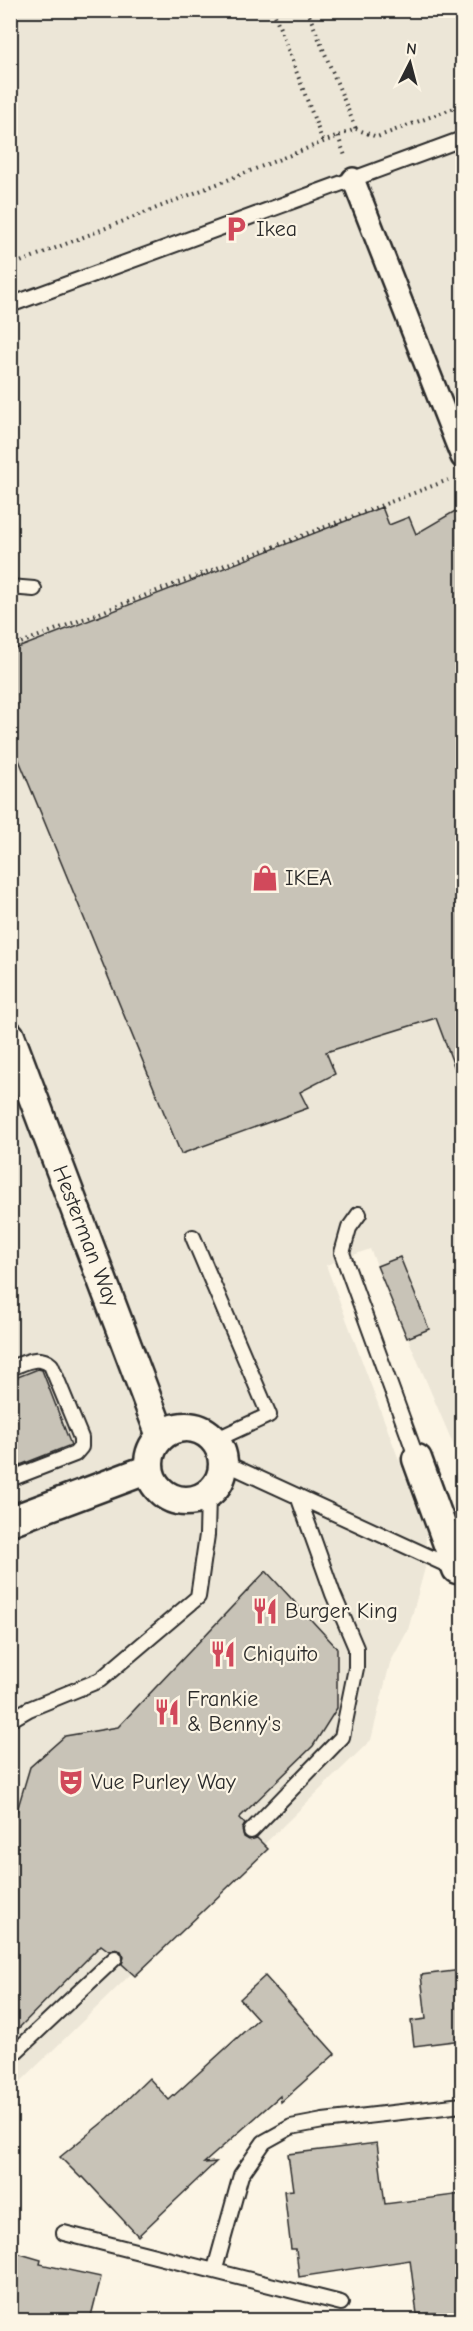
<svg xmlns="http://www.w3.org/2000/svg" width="473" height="2331" font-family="'Comic Neue',sans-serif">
<rect width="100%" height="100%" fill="#fcf5e5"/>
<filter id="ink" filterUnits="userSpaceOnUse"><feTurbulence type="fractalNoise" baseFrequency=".0167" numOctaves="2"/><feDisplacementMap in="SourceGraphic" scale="12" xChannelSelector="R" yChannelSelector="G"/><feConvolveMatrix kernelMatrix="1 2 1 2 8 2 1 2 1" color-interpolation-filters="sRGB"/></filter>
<g filter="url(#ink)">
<!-- built -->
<path fill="#ece6d7" d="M 11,11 L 462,11 L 462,1465 L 370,1249 L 326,1265 L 426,1532 L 425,1568 L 408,1630 L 390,1663 L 371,1740 L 11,2091 Z"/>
<!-- building -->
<path fill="#c8c3b7" stroke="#2b2b2b" stroke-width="1.5" d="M 382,507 L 389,525 L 409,517 L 416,534 L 462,507 L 462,1081 L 460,1082 L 436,1018 L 326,1052 L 335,1074 L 300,1092 L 308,1108 L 181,1154 L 10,738 L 10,651 Z
M 400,1257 L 429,1329 L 407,1338 L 377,1266 Z
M 38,1369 L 42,1370 L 71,1445 L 10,1469 L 10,1380 Z
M 266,1571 L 337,1648 L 337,1708 L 313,1746 L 239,1818 L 245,1824 L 242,1829 L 244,1837 L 249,1840 L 257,1838 L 268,1849 L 135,1976 L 122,1964 L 124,1957 L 121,1951 L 114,1949 L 109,1951 L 101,1945 L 10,2037 L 10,1834 L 30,1767 L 65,1736 L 118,1727 Z
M 462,1970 L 462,2040 L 414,2046 L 411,2021 L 426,2019 L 421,1975 Z
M 265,1976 L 335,2054 L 281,2102 L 280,2096 L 204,2163 L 216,2162 L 138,2236 L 83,2177 L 81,2178 L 60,2157 L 108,2118 L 149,2078 L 169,2100 L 258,2019 L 240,1999 Z
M 377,2143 L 385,2204 L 462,2194 L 462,2312 L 417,2314 L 410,2260 L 299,2277 L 296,2249 L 291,2249 L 284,2191 L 293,2190 L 288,2154 Z
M 10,2251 L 41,2260 L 40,2264 L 101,2277 L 90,2320 L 10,2320 Z"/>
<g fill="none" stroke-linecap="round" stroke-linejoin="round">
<!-- service casing -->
<g stroke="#2b2b2b" stroke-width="18">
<path id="service" d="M 10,305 L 462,139
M 10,587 L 34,589
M 359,1214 L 349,1228 L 342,1253 L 417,1459
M 193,1237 L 269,1415 L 215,1440
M 10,1368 C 25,1363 38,1354 51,1365 L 81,1438 L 81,1447 L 75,1454 L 10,1479
M 223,1462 L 456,1569
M 10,1720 L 29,1709 L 100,1680 L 198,1597 L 207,1535 L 208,1495
M 251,1831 L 342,1737 L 356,1668 L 356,1648 L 333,1594 L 298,1496
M 10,2057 L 115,1958
M 64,2233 L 341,2303
M 215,2269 L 241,2175 L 264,2142 L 291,2127 L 323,2121 L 462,2105"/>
</g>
<!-- pedestrian casing -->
<g stroke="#2b2b2b" stroke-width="26">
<path id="pedestrian" d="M 353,179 L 462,457"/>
</g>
<!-- minor casing -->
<g stroke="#2b2b2b" stroke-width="33">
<path id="minor" d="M 10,1036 L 161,1436
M149 1464a37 37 0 1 1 74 0a37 37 0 1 1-74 0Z
M 417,1459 L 457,1569
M 10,1521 L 149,1469"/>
</g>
<!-- path -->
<path stroke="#2b2b2b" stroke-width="4" stroke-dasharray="1.5 4.5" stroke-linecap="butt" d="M 273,10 L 323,142
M 307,10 L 356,129
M 338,136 L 345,156
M 10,266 L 356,129 L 377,137 L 462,105
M 10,647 L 448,480"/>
<!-- service -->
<use href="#service" stroke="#fcf5e5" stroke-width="14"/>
<!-- pedestrian -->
<use href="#pedestrian" stroke="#fcf5e5" stroke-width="21"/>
<!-- minor -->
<use href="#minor" stroke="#fcf5e5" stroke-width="28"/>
</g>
</g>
<!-- icons -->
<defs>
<g id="parking-bare" transform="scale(2.07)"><path d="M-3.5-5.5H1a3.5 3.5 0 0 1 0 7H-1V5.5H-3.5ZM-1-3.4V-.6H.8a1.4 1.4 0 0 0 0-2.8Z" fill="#d1495b" stroke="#fcf5e5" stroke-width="2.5" paint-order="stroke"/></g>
<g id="shop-bare" transform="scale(2.07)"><path d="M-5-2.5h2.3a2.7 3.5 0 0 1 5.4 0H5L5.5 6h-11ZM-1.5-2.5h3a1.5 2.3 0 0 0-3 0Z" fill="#d1495b" stroke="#fcf5e5" stroke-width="2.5" paint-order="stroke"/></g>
<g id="restaurant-bare" transform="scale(2.07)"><path d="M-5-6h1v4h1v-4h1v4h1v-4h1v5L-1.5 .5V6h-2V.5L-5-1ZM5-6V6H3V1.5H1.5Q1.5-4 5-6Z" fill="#d1495b" stroke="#fcf5e5" stroke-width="2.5" paint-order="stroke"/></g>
<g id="theatre-bare" transform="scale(2.07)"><path d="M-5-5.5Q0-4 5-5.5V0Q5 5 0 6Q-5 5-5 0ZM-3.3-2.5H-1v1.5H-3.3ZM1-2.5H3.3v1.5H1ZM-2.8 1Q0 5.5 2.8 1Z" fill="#d1495b" stroke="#fcf5e5" stroke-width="2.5" paint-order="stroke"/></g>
</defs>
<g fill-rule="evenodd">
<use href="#parking-bare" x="236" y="229"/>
<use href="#shop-bare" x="265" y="878"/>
<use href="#restaurant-bare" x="265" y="1611"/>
<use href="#restaurant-bare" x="223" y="1654"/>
<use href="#restaurant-bare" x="167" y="1712"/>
<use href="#theatre-bare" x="71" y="1782"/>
</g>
<g text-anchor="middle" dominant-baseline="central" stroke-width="4.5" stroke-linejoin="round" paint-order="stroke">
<!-- poi labels -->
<g font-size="22" fill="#2b2b2b" stroke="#fcf5e5" text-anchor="start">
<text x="256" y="229">Ikea</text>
<text x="285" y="878">IKEA</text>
<text x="285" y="1611">Burger King</text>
<text x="243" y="1654">Chiquito</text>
<text x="187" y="1699">Frankie<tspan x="187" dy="25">&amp; Benny's</tspan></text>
<text x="91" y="1782">Vue Purley Way</text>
</g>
<!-- street labels -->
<g font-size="22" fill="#2b2b2b" stroke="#fcf5e5">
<text transform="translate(86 1236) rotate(69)">Hesterman Way</text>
</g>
</g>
<!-- margin -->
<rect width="473" height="2331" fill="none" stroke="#fcf5e5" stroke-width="36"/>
<rect x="18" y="18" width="437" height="2295" fill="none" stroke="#2b2b2b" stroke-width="2" filter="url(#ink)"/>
<!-- north arrow -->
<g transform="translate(410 63) rotate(6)" stroke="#fcf5e5" stroke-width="4.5" paint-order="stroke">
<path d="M0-4.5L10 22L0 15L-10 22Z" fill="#2b2b2b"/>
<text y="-9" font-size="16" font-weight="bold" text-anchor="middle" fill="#2b2b2b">N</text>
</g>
</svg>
